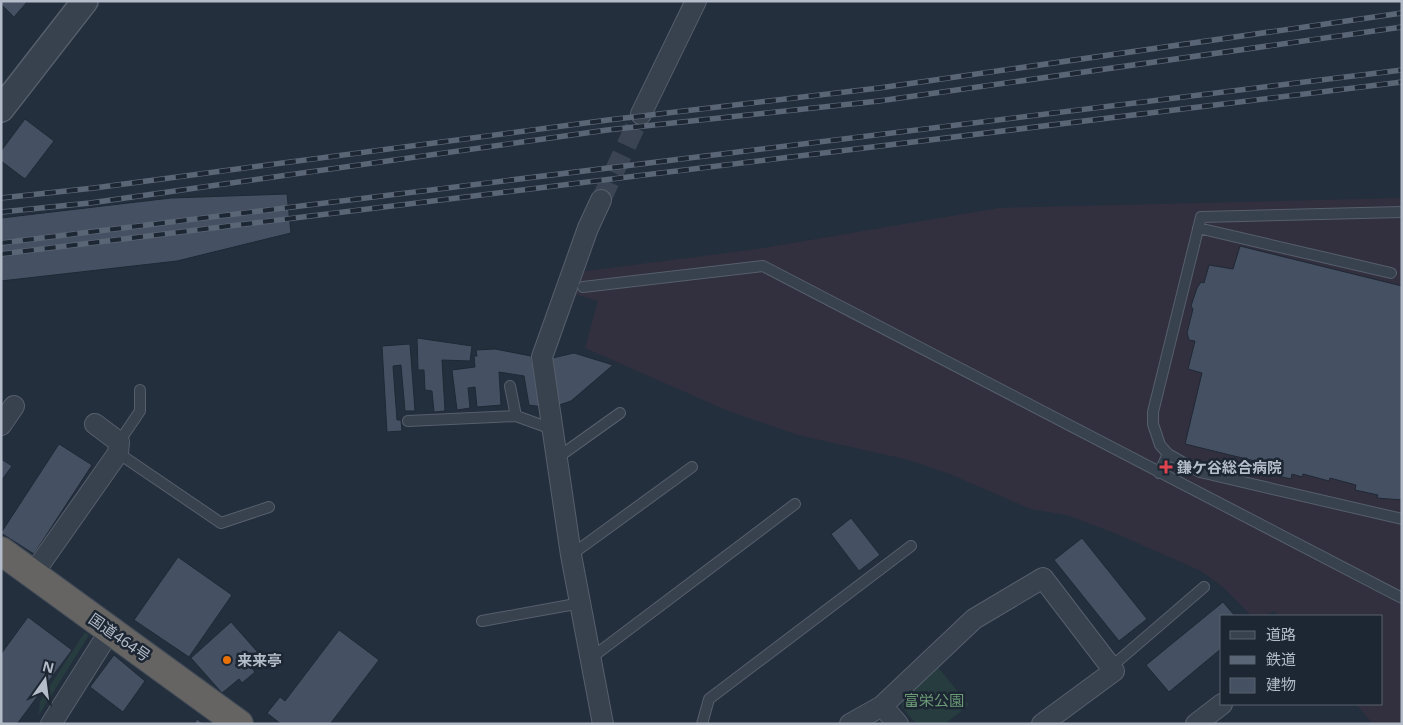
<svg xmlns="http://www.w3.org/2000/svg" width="1403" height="725" font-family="'Noto Sans','Noto Sans JP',sans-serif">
<rect width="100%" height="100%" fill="#242f3e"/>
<!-- medical -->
<path fill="#32303f" d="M 1402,198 L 1402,724 L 1373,724 L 1356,704 L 1382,704 L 1382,616 L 1279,616 L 1274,611 L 1265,616 L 1252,616 L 1223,587 L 1201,571 L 1117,534 L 1067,515 L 1031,509 L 950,474 L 909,460 L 798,435 L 726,410 L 585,348 L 598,301 L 571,293 L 579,272 L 758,249 L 999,208 Z"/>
<!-- green -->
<path fill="#263c3f" d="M 85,632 L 89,635 L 39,715 L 40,701 Z
M 936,665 L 969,705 L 945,724 L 916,724 L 902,707 L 903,697 Z"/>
<!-- building -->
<path fill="#455162" stroke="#1f2835" d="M 28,1 L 14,17 L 1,4 L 2,1 Z
M 25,119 L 54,141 L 25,179 L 1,161 L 1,151 Z
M 287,194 L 291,233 L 177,261 L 1,281 L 1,218 L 171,198 Z
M 1240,246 L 1402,286 L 1402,500 L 1377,498 L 1378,495 L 1355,490 L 1356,485 L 1330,478 L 1329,481 L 1303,474 L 1302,477 L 1292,474 L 1291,479 L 1274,475 L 1275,466 L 1185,444 L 1202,373 L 1188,369 L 1195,341 L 1189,340 L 1187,333 L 1193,309 L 1191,306 L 1197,288 L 1201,282 L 1204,283 L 1209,265 L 1233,269 Z
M 417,338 L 472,346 L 470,361 L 442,360 L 445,411 L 434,412 L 432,391 L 425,390 L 424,370 L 418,370 Z
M 410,344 L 415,411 L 405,411 L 401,365 L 393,366 L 397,420 L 401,420 L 402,431 L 387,432 L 382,346 Z
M 495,349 L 531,356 L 543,407 L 529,405 L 524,376 L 499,372 L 501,405 L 477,407 L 475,387 L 468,388 L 470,408 L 457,410 L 452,370 L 475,367 L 474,356 L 477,356 L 476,350 Z
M 574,353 L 613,365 L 571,401 L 556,406 L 548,359 Z
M 59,444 L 92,465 L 34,554 L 1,533 Z
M 1,459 L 12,466 L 1,481 Z
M 851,518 L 880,555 L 859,571 L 831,534 Z
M 1082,538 L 1147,619 L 1119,641 L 1054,560 Z
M 178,557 L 232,595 L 189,657 L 134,620 Z
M 1223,602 L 1235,616 L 1222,616 L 1222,648 L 1169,692 L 1146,665 Z
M 28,617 L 72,650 L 17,724 L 1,724 L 1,654 Z
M 231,622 L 262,657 L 251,667 L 255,672 L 242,683 L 239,679 L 222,693 L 191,658 Z
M 339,630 L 379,660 L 330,724 L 281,724 L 267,713 L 280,697 L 285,701 Z
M 114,655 L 145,681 L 123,712 L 90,687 Z
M 197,719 L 204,724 L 194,724 Z"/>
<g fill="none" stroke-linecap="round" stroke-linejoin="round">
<!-- minor-tunnel -->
<path stroke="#3a4453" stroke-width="20" stroke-dasharray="20 10" stroke-linecap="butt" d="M 601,200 L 641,114"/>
<!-- service casing -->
<g stroke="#565f6c" stroke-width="12">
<path id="service" d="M 1402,212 L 1201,217 L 1153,412 L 1153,424 L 1160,445 L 1168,454 L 1200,472 L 1402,519
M 1198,228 L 1391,273
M 583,287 L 763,266 L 1402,598
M 510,386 L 516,416 L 552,429
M 408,421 L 516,416
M 119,442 L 140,411 L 140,390
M 118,453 L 221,523 L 269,507
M 557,458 L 620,413
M 1159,473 L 1168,454
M 571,555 L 692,467
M 482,621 L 581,603
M 591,658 L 795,504
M 1111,667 L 1204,587
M 702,724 L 709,699 L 911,546"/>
</g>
<!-- minor casing -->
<g stroke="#565f6c" stroke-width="22">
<path id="minor" d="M 641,114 L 696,1
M 601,200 L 588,228 L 542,357 L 571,555 L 603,724
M 1,425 L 14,406
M 33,574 L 118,453 L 119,442 L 95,424
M 882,706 L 898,724
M 51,724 L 111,629
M 850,724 L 882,706 L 974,619 L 1043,578 L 1114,671 L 1042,724
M 1196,724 L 1222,704"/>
</g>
<!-- tertiary casing -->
<g stroke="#565f6c" stroke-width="28">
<path id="tertiary" d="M 1,109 L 85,1"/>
</g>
<!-- trunk casing -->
<g stroke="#434c59" stroke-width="30">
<path id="trunk" d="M 1,551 L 239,724"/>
</g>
<!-- service -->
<use href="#service" stroke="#38414e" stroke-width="10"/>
<!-- minor -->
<use href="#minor" stroke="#38414e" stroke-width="20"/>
<!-- tertiary -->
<use href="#tertiary" stroke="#38414e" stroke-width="25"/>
<!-- trunk -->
<use href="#trunk" stroke="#656462" stroke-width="28"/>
<!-- rail casing -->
<g stroke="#5a6575" stroke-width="5.5">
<path id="rail" d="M 1,198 L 94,188 L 608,120 L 879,88 L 1402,13
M 1,212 L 90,203 L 607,130 L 879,101 L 1402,27
M 1,243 L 1402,70
M 1,254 L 1402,82"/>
</g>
<!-- rail -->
<use href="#rail" stroke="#1d2633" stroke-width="4" stroke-dasharray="11" stroke-linecap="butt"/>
</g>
<!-- markers -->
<path fill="#e0444e" stroke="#1d2633" stroke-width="2" d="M1163.5 459.5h5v5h5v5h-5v5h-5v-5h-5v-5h5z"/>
<circle fill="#e8710a" stroke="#1d2633" stroke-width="2" cx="227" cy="660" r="5"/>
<g text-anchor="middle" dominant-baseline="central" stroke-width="5" stroke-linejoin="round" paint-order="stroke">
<!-- poi labels -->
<g font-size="15" font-weight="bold" fill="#b4bcc9" stroke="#1d2633" text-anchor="start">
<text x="1177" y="467">鎌ケ谷総合病院</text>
<text x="237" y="660">来来亭</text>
</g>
<!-- street labels -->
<g font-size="15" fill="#b4bcc9" stroke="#1d2633">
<text transform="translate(120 637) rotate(35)">国道464号</text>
</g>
<!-- park labels -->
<g font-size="15" fill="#6b9a76" stroke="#1d2633">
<text x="934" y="700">富栄公園</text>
</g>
</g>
<!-- border -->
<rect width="1403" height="725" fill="none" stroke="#b4bcc9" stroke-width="5"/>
<!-- legend -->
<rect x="1220" y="615" width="162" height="90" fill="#1d2633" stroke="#59626f"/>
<rect x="1230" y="631" width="25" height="8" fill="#38414e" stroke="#59626f"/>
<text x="1266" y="640" font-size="15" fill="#b4bcc9">道路</text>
<rect x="1230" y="656" width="25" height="8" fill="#5a6575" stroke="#59626f"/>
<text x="1266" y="665" font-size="15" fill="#b4bcc9">鉄道</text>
<rect x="1230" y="678" width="25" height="15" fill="#455162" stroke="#59626f"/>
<text x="1266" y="690" font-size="15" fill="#b4bcc9">建物</text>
<!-- north arrow -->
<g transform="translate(45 680) rotate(14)" stroke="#1d2633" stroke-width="4" paint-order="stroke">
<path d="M0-4L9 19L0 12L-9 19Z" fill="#b4bcc9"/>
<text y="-8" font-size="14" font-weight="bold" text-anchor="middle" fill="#b4bcc9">N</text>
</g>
</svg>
